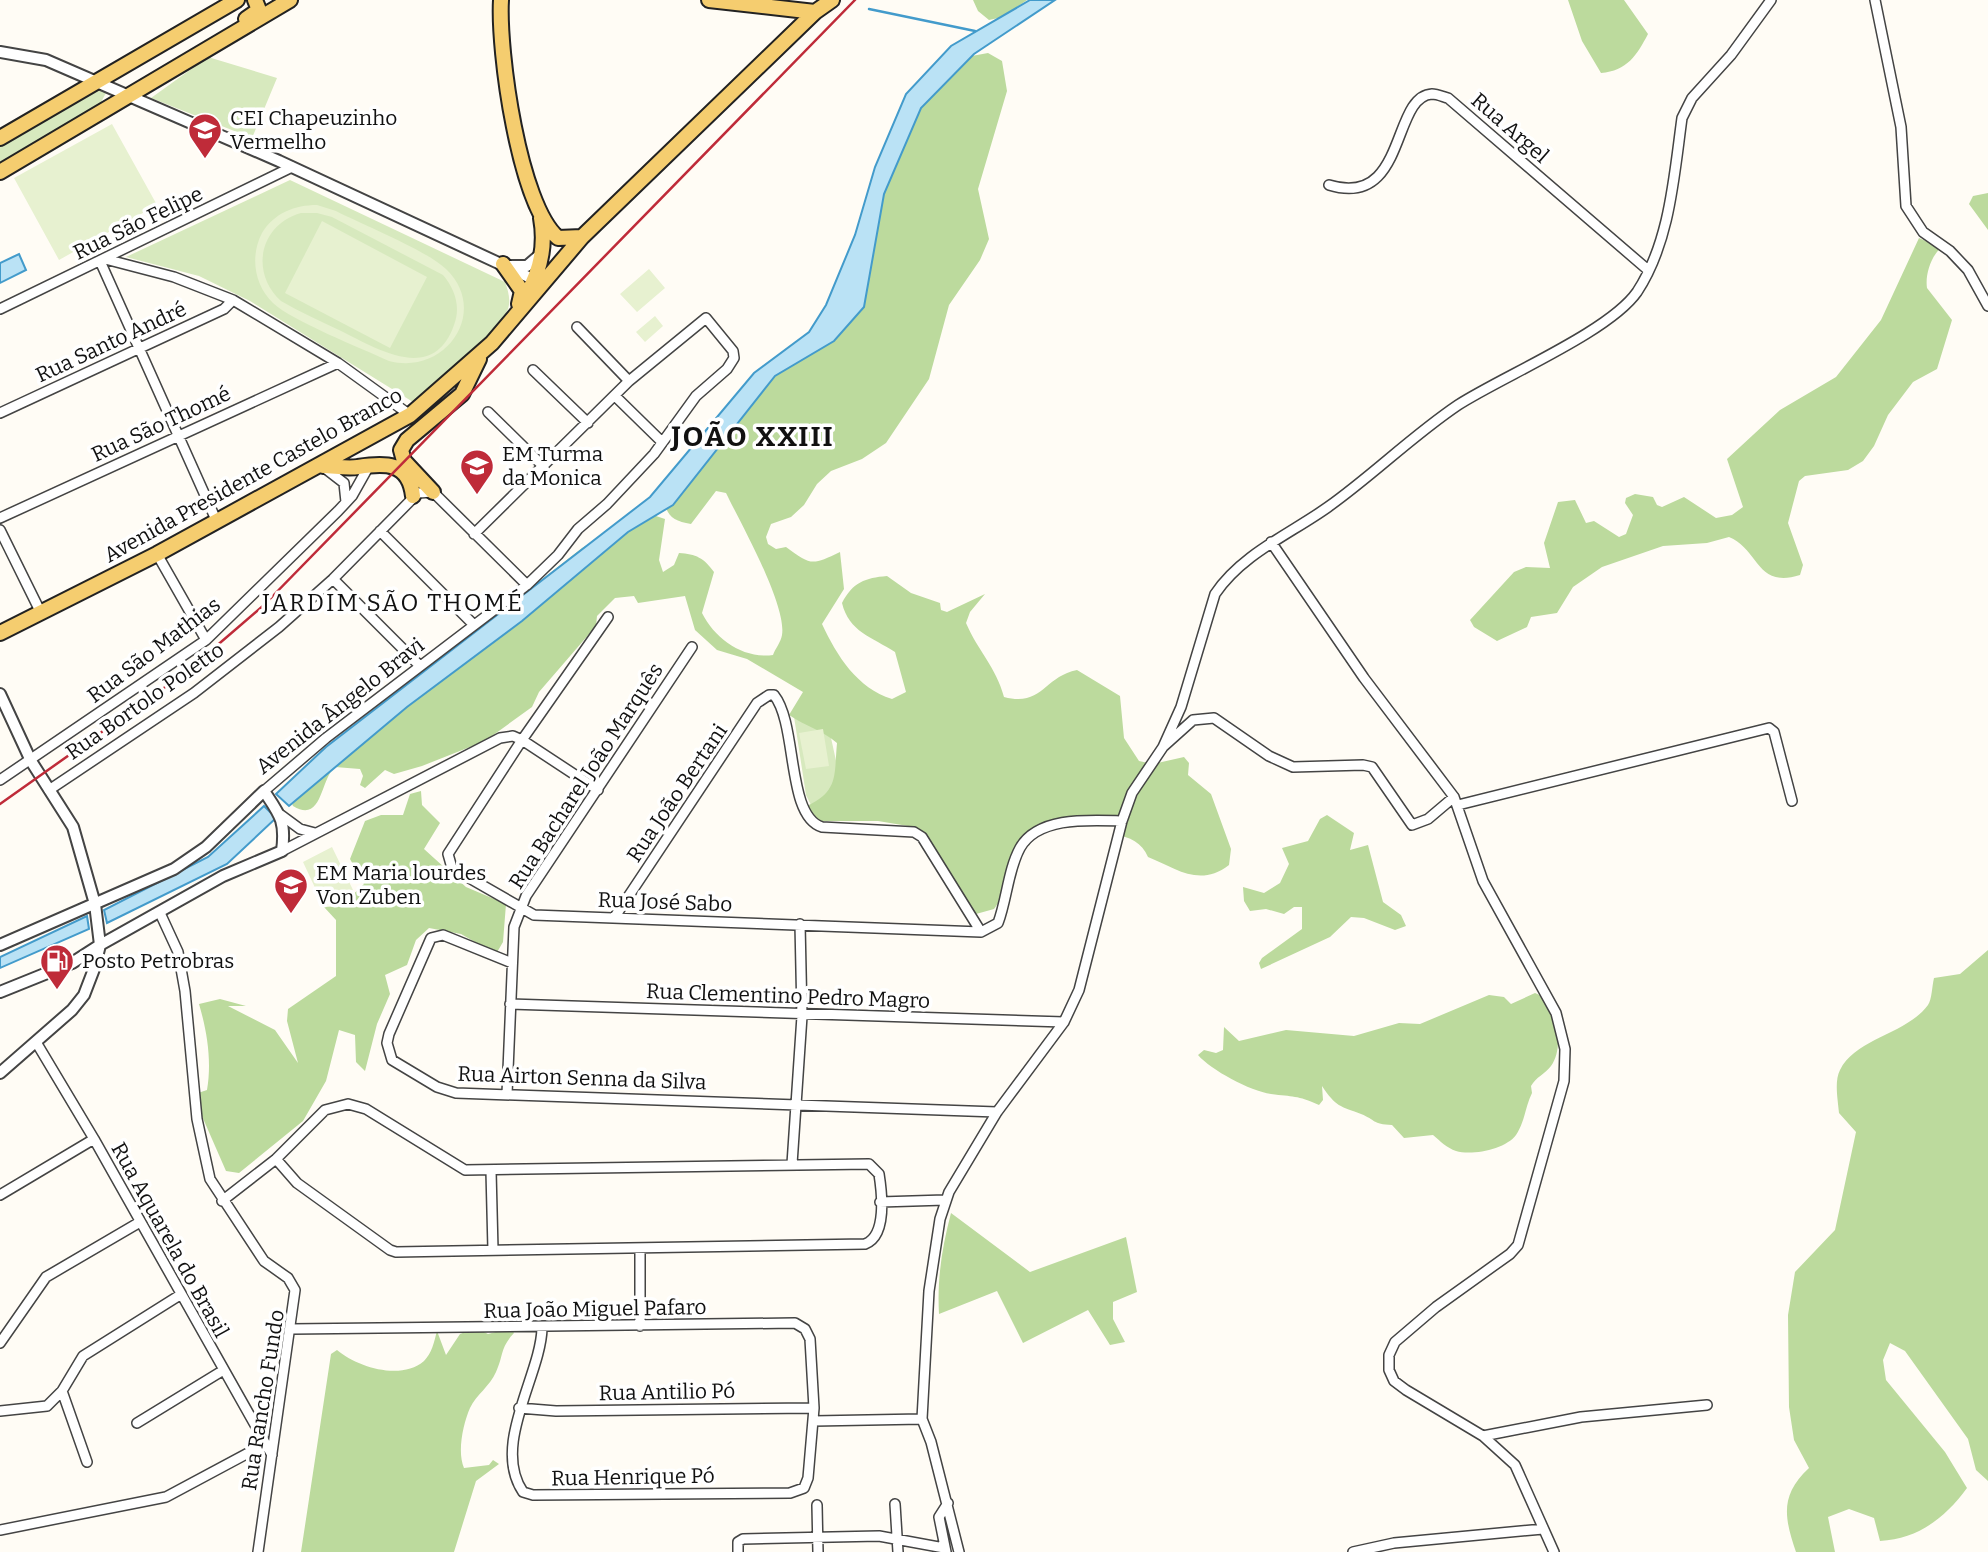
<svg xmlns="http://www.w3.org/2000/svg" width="1988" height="1552" font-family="Bitter,serif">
<rect width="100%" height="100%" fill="#fffcf5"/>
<!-- green -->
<path fill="#d7e9be" d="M 208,57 L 277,78 L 252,138 L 151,98 Z
M 96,85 L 107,91 L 100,104 L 0,162 L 0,141 Z
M 290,180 L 505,282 C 508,290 511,300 508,309 C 500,330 433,384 413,402 L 250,301 L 199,276 L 126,257 Z
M 793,710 L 828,724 L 840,779 L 859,816 L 811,805 L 806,795 Z"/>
<!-- forest -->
<path fill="#bcda9d" d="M 973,0 L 1027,0 L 1003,17 L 989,20 L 978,11 Z
M 1568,0 L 1624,0 L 1648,34 C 1637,55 1627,71 1601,73 L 1582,41 Z
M 988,53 L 1002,61 L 1007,91 L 978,189 L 989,239 L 980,260 L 949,305 L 929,379 L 886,443 L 862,459 L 831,471 L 817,484 L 804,505 L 791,517 L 771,524 L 766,537 L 768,544 L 776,549 L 786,547 C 811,565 811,566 840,552 L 844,589 L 822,624 C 837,656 857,688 892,699 L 906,692 L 895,652 C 872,637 849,632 842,603 C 853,582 865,578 887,576 L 911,593 L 940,603 L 941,610 L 947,612 L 985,594 L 970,612 L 966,623 C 978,651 996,667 1004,697 C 1043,707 1043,677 1077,670 L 1120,696 L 1124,738 L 1139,761 L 1153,764 L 1184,757 L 1189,763 L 1188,775 L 1211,794 L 1231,849 L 1229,865 C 1199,888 1176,868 1148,857 C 1142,843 1130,836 1114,835 L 1115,825 L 1105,815 L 1059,820 L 1026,839 L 1030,845 L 1023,847 L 1006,892 L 994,909 L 976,914 L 966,908 L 927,841 L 914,827 L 878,821 L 814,821 L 807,806 C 839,791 834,775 837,743 C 822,730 805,726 789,715 L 803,692 L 747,659 L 717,650 L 695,630 L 685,596 L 638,603 L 634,596 L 615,598 L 597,616 L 596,626 L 539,692 L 532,707 L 485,741 L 422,766 L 394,774 L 385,770 L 365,788 L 360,785 L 363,776 L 360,769 L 335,767 C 320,779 323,824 293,806 L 290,799 L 456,655 L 470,636 L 582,548 L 644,512 L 665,519 L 659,560 L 663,572 L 674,565 L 679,553 C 696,554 704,558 714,572 L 702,613 C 715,639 743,659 773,655 C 775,649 781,642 782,635 C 787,605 740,522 726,493 L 716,491 L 691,524 C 674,521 667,517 664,500 L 713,455 L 775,370 L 832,318 L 900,113 L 961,58 Z
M 1988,193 L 1988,230 L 1969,204 L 1973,196 Z
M 1919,238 L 1941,248 C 1931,256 1925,275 1927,288 L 1952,320 L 1937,369 L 1913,382 L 1888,415 L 1874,446 L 1863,461 L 1848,470 L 1805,476 L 1799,481 L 1788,523 L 1803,565 L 1800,575 C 1756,589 1759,549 1729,537 L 1707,543 L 1663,546 L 1602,567 L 1573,587 L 1557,613 L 1531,617 L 1527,627 L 1497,641 L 1474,627 L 1470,620 L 1514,572 L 1526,567 L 1550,568 L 1544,543 L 1558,502 L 1575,500 L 1586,523 L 1594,521 L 1619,537 L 1626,534 L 1633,515 L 1625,503 L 1626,498 L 1635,494 L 1653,497 L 1657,505 L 1662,507 L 1684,497 L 1716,518 L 1732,515 L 1743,507 L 1727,459 L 1780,410 L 1836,377 L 1881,320 Z
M 421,791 L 422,805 L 440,823 L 424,849 L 466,887 L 506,904 L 503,942 L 496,954 L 461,934 L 429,928 L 416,940 L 407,965 L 385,975 L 390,994 L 377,1024 L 365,1071 L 356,1062 L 355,1035 L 339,1030 L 326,1081 L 303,1121 L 239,1173 L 226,1171 L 198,1107 L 198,1093 L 207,1090 C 212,1061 207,1031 199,1004 L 220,999 L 246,1006 L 228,1006 L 275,1030 L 298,1063 L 287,1021 L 288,1009 L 336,976 L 336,920 L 324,907 L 341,906 L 364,884 L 350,859 L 365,821 L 381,815 L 403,815 L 410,794 Z
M 1327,815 L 1354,833 L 1350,850 L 1368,845 L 1383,902 L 1401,915 L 1406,926 L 1395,930 L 1364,918 L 1351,917 L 1330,937 L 1261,969 L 1259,963 L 1262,958 L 1302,929 L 1302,907 L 1294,907 L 1284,914 L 1266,909 L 1250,911 L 1244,901 L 1243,887 L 1264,893 L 1280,883 L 1289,864 L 1282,848 L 1308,841 L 1320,819 Z
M 1988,950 L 1988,1481 L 1976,1470 L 1968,1439 L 1905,1351 L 1890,1343 L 1883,1360 L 1886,1380 L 1945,1452 L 1967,1488 C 1945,1518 1918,1539 1880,1541 L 1874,1518 L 1849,1509 L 1828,1517 L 1835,1552 L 1796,1552 C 1784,1517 1780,1495 1809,1468 L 1794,1440 L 1789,1407 L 1788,1315 L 1795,1272 L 1835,1230 L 1856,1132 L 1839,1113 C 1838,1101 1834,1081 1840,1070 C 1856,1038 1907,1034 1928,1005 C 1932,999 1932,986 1934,978 L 1960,974 Z
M 1535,993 C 1558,1000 1565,1048 1551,1066 C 1545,1074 1536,1077 1531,1086 L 1532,1093 C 1525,1107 1525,1122 1516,1135 C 1506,1149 1472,1156 1456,1151 C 1447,1148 1440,1141 1433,1135 L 1404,1138 L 1392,1125 C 1372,1124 1376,1120 1361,1114 C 1340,1106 1336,1107 1322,1086 L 1323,1100 L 1319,1105 C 1297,1095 1293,1097 1271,1094 C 1250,1091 1211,1070 1198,1055 L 1204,1050 L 1216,1053 L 1223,1050 L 1224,1027 L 1239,1041 L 1286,1030 L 1354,1036 L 1399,1023 L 1420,1024 L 1489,995 L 1504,997 L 1511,1004 Z
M 951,1213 L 1030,1272 L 1126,1237 L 1137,1292 L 1113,1302 L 1113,1319 L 1125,1342 L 1110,1345 L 1088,1310 L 1023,1343 L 997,1291 L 939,1314 C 937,1279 942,1247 951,1213 Z
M 476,1328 L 488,1334 L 511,1328 L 514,1333 C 500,1348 504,1354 496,1372 C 490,1386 476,1395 470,1408 C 463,1424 457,1452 464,1468 L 489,1465 L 493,1460 L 499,1464 L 476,1481 L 454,1552 L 301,1552 L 331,1354 L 337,1350 C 357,1367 401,1381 424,1361 C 432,1353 434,1342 437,1331 L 446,1355 L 460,1334 Z"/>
<!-- pitch -->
<path fill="#e7f1d0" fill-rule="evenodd" d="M 112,124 L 157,205 L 59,260 L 14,178 Z
M 317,205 L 336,211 C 363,225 426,250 446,269 C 490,311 446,376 389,361 C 361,348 292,321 273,303 C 254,285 250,256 262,233 C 274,213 295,205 317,205 ZM 301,213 L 317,213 L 332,217 L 443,275 C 455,289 461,307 454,325 C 433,385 376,348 339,330 C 320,321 300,312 281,301 C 250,273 259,225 301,213 Z
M 322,221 L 427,277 L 390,348 L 285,293 Z
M 649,269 L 665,288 L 637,312 L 620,294 Z
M 655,316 L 663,326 L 645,342 L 636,332 Z
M 823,729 L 829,766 L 806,769 L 799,733 Z
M 332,847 L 353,890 L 324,907 L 303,862 Z"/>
<!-- water -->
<path fill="#bae2f5" stroke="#439bcb" stroke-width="2" d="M 1030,0 L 1055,0 L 974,54 L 921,108 L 884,194 L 864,307 L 834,341 L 775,376 L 673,505 L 628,532 L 522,621 L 407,707 L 289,806 L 276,794 L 326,747 L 650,497 L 754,373 L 809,332 L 826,305 L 855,235 L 875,167 L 906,94 L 951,46 Z
M 19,254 L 26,270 L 0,283 L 0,263 Z
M 264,806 L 276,818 L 227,864 L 107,923 L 104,910 L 208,857 Z
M 87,916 L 89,929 L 0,968 L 0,957 Z"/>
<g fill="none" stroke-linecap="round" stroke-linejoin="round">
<!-- stream -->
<path stroke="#439bcb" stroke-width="2.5" d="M 869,9 L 975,31"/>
<!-- minor casing -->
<g stroke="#444" stroke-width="12">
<path id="minor" d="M 1875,0 L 1901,127 L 1906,206 L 1923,232 L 1950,251 L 1968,270 L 1988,306
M 1329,185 C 1407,209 1391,96 1432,94 C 1437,94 1444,97 1448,98 L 1648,270
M 105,259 L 174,277 L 233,300 L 338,363 L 410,415
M 100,261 L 217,522
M 0,309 L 292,167
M 577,327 L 629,381
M 533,370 L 588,423
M 615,396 L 662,442
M 488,412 L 544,467
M 0,413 L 224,309 L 233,300
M 322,466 L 344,483 L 346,502
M 0,518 L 338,363
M 0,530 L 41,613
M 380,531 L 474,625
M 1271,542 L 1364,678 L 1454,797 L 1483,881 L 1556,1013 L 1565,1049 L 1564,1081 L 1518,1245 L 1510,1254 L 1436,1307 L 1395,1342 L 1389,1355 L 1389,1370 L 1394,1381 L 1406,1390 L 1483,1436 L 1515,1465 L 1554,1552
M 157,554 L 206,640
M 333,579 L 420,666
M 608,617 L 522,740 L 448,854 L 452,868 L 534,915 L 981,932 L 998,923 C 1007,899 1008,870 1020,848 C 1038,816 1090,820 1122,821
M 1164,746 L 1193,720 L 1214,718 L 1269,756 L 1293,767 L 1363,765 L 1372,767 L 1412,825 L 1428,819 L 1454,797
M 0,780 L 206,640 L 338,511 L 352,496 L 370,464
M 49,790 L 194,693 L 279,627 L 333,579 L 418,493 L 433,492 L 527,585
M 264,791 L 326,738 L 527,585 L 558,555 L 578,529 L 607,504 L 654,454 L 696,396 L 727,369 L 734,358 L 733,351 L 706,318 L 629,381 L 474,534
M 1458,805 L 1769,728 L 1774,732 L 1792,801
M 281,815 L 300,829 L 315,833
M 282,851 L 500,738 L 513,736 L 522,740 L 598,790
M 160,913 L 178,952 L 185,991 L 197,1119 L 210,1179 L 264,1261 L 288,1278 L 295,1290 L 258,1552
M 614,918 L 757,703 L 769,695 L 774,695 C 798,725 786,816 822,827 L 914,832 L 922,837 L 981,932
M 512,963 L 443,935 L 431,938 L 389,1034 L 387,1043 L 392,1060 L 437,1087 L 456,1093 L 997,1112
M 510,1004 L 1064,1022
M 36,1042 L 94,1139 L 272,1455
M 507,1094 L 514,927 L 526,896 L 692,647
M 792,1164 L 802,1016 L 800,924
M 491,1171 L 493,1250
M 0,1195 L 94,1139
M 222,1201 L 276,1159 L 325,1110 L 348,1104 L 366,1109 L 465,1170 L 869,1164 L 879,1174 C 882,1193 887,1236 865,1244 L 396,1252 L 390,1250 L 297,1183 L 276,1159
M 880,1202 L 945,1200
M 640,1249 L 640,1326
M 292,1329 L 795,1323 L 805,1329 L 810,1339 L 814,1408 L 808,1478 L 804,1488 L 790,1493 L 533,1495 L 523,1492 C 491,1445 541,1375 542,1328
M 0,1343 L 46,1277 L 140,1222
M 62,1391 L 87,1462
M 519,1408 L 556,1411 L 814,1408
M 0,1411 L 47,1406 L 62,1391 L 83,1356 L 180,1295
M 814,1421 L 922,1419
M 137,1423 L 222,1371
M 1483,1436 L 1581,1417 L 1707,1405
M 895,1504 L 898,1552
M 817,1505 L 818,1552
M 0,1530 L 166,1497 L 265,1444
M 738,1552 L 738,1542 L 743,1539 L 879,1536 L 944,1548
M 946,1552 L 939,1517 L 948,1503
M 959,1552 L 931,1442 L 922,1419 L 929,1291 L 940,1219 L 949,1192 L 997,1112 L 1064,1022 L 1079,990 L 1122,821 L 1132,793 L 1163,747 L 1181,707 L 1215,594 C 1242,554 1290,534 1328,507 C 1373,475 1412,436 1458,405 C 1503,376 1609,332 1637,292 C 1670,242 1674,176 1682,118 L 1692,98 L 1731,55 L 1771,0
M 1353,1552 L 1394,1543 L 1543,1529"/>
</g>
<!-- tertiary casing -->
<g stroke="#444" stroke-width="14">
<path id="tertiary" d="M 0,52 L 46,60 L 279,161 L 535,280
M 510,266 L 527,266 L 541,254
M 0,694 L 31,761 L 73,827 L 95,904 L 100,945 L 94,969 L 84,995 L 72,1010 L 0,1073
M 0,945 L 174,869 L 206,847 L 264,791 C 280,815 286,821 282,851 L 223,876 L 100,945 L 72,963 L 0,992"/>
</g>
<!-- primary casing -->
<g stroke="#222" stroke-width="18">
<path id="primary" d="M 501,0 C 498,51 519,205 558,238 L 582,237
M 709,0 L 815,12
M 246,19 L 259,10 L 255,0
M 0,138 L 237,0
M 0,172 L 290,0
M 503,264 L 522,291 L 519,304
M 526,296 C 540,272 546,245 541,218
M 323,466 C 334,466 347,469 358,467 C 384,463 409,461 413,496
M 433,492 L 404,461 L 401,450 L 407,440 L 462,394 L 479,359
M 0,633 L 157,554 L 410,415 L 492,343 L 582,237 L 815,12 L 832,0"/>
</g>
<!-- minor -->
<use href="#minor" stroke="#fff" stroke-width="9"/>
<!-- tertiary -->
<use href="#tertiary" stroke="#fff" stroke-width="10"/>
<!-- primary -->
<use href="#primary" stroke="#f5cd6f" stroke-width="14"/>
<!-- rail -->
<path stroke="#bf2b39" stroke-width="2.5" d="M 0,804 L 185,673 L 264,605 L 855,0"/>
</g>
<!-- icons -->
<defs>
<g id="school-pin" transform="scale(1.75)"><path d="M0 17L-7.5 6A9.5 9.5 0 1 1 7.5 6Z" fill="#bf2b39" stroke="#fff"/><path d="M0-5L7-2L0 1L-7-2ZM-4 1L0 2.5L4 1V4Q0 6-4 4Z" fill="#fff"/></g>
<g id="fuel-pin" transform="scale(1.75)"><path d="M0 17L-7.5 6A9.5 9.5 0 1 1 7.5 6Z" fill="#bf2b39" stroke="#fff"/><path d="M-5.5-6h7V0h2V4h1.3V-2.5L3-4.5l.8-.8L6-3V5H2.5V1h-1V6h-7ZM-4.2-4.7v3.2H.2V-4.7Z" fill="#fff"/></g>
</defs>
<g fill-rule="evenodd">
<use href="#school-pin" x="205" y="130"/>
<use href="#school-pin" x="477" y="466"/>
<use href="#school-pin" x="291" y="885"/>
<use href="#fuel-pin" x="57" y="961"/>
</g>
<g text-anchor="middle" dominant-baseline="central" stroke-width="7" stroke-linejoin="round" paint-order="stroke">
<!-- poi labels -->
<g font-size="21" fill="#111" stroke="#fff" text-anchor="start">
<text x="230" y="118">CEI Chapeuzinho<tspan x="230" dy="24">Vermelho</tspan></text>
<text x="502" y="454">EM Turma<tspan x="502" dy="24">da Monica</tspan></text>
<text x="316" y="873">EM Maria lourdes<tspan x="316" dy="24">Von Zuben</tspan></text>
<text x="82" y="961">Posto Petrobras</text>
</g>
<!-- street labels -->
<g font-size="21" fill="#111" stroke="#fff">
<text transform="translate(1510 128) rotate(41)">Rua Argel</text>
<text transform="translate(138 223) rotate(-26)">Rua São Felipe</text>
<text transform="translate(111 342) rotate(-25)">Rua Santo André</text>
<text transform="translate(161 424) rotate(-25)">Rua São Thomé</text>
<text transform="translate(253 475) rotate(-29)">Avenida Presidente Castelo Branco</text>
<text transform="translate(154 650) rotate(-37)">Rua São Mathias</text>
<text transform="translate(145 701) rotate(-35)">Rua Bortolo Poletto</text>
<text transform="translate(340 706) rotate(-38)">Avenida Ângelo Bravi</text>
<text transform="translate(586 776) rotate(-57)">Rua Bacharel João Marquês</text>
<text transform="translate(677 793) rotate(-56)">Rua João Bertani</text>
<text transform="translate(665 902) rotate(2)">Rua José Sabo</text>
<text transform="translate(788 996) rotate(2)">Rua Clementino Pedro Magro</text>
<text transform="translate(582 1078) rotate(2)">Rua Airton Senna da Silva</text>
<text transform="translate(170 1240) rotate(61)">Rua Aquarela do Brasil</text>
<text transform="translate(595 1309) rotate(-1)">Rua João Miguel Pafaro</text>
<text transform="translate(667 1392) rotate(-1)">Rua Antilio Pó</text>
<text transform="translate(263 1400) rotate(-81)">Rua Rancho Fundo</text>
<text transform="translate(633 1477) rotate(-1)">Rua Henrique Pó</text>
</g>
<!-- quarter labels -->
<g font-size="24" letter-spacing="2" fill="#111" stroke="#fff">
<text x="393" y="603">JARDIM SÃO THOMÉ</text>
</g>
<!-- district labels -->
<g font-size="28" font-weight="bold" letter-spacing="2" fill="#111" stroke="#fff">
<text x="753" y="436">JOÃO XXIII</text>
</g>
</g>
</svg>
